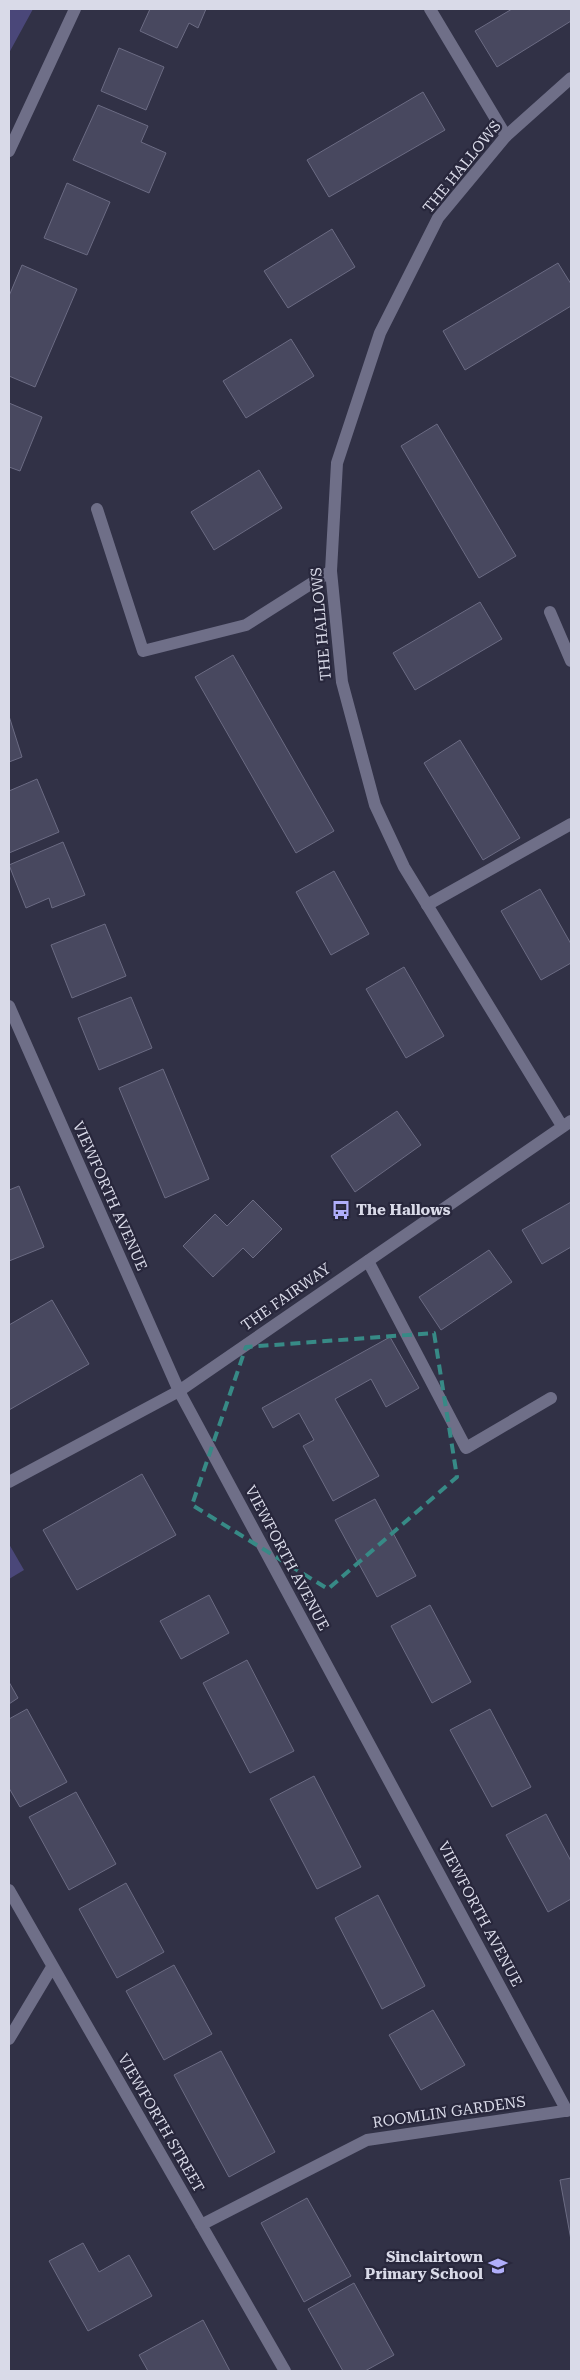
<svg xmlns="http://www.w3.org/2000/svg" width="580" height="2380" font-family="'Roboto Serif',serif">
<rect width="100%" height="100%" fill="#313146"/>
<!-- green -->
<path fill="#4a4779" d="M 9,9 L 33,9 L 9,53 Z
M 9,1544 L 24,1570 L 9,1579 Z"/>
<!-- building -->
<path fill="#48485f" stroke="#6b6b83" d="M 150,9 L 206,9 L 198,28 L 189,23 L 177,48 L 140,31 Z
M 512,9 L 571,9 L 571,21 L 497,67 L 475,31 Z
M 119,48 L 164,67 L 146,110 L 101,91 Z
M 423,92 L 445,130 L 329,197 L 307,160 Z
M 98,105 L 148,126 L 141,142 L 166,153 L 149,193 L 73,160 Z
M 67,183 L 110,202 L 87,255 L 44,238 Z
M 332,229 L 355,267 L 288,308 L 264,271 Z
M 558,263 L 571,284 L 571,306 L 465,370 L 443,331 Z
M 22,265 L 77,289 L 35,387 L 9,376 L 9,296 Z
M 291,339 L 314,376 L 246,418 L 223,381 Z
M 9,403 L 42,417 L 20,471 L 9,467 Z
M 437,424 L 516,556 L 479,578 L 401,446 Z
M 259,470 L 282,508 L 214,550 L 191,512 Z
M 480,602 L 502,639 L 415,690 L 393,653 Z
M 233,655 L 334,831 L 296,853 L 195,677 Z
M 9,716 L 22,757 L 9,762 Z
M 460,740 L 520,838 L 483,860 L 424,763 Z
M 37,779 L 59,832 L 9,853 L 9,791 Z
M 63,842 L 85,895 L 52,908 L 49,898 L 26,908 L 9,865 Z
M 334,871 L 369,934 L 331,955 L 296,892 Z
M 540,889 L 571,944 L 571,963 L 541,980 L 501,911 Z
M 105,924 L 126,976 L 72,998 L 51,945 Z
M 404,967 L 444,1036 L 406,1058 L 366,989 Z
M 131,997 L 152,1048 L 99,1070 L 78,1018 Z
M 163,1069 L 209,1179 L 165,1198 L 119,1088 Z
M 397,1111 L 421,1145 L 355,1192 L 331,1156 Z
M 19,1186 L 44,1247 L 9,1261 L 9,1190 Z
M 253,1200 L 282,1229 L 253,1258 L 243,1248 L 213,1277 L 183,1246 L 215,1214 L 227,1226 Z
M 571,1202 L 571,1247 L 542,1264 L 522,1230 Z
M 489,1250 L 512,1282 L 441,1330 L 419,1297 Z
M 52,1300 L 89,1364 L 9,1410 L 9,1325 Z
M 390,1337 L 419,1388 L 386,1407 L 371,1379 L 335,1399 L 379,1476 L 333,1501 L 303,1446 L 314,1440 L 299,1413 L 273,1428 L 262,1408 Z
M 142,1474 L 176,1535 L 77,1590 L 43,1530 Z
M 375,1499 L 416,1576 L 377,1597 L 335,1520 Z
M 209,1595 L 229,1633 L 181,1659 L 160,1621 Z
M 430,1605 L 471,1682 L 432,1703 L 391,1626 Z
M 247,1660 L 294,1751 L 250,1773 L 203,1683 Z
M 9,1682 L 18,1698 L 9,1704 Z
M 27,1709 L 67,1782 L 20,1807 L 9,1788 L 9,1719 Z
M 490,1709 L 531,1787 L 492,1807 L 450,1730 Z
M 314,1776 L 361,1867 L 317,1889 L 270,1799 Z
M 76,1792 L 116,1864 L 69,1890 L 29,1817 Z
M 546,1814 L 571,1861 L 571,1899 L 548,1912 L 506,1835 Z
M 126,1883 L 164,1952 L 117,1978 L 79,1909 Z
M 378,1895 L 425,1986 L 382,2009 L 335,1918 Z
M 174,1965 L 212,2034 L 164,2060 L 126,1991 Z
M 433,2010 L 465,2065 L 421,2090 L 389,2035 Z
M 221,2051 L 275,2152 L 229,2177 L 174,2075 Z
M 571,2178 L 571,2240 L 560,2180 Z
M 307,2198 L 351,2276 L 304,2302 L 261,2223 Z
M 83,2243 L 99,2272 L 129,2255 L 152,2296 L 88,2331 L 49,2261 Z
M 354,2283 L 394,2355 L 365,2371 L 343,2371 L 308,2309 Z
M 203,2320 L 230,2371 L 148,2371 L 139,2355 Z"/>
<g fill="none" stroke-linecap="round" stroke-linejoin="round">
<!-- lane -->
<path stroke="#6f6f88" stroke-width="12" d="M 430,9 L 506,136
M 97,509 L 143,651 L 246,625 L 331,571
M 550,612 L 571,661
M 427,905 L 571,824
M 368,1261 L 466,1448 L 551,1398"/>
<!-- street -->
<path stroke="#6f6f88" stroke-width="12" d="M 9,151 L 75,9
M 9,1006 L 179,1391 L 567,2111
M 562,1126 L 404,867 L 375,805 L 342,682 L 331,571 L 337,463 L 380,333 L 438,218 L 506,136 L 571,78
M 9,1482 L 179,1391 L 571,1121
M 9,1890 L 285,2371
M 9,2039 L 52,1967
M 201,2225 L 367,2140 L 571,2110"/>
</g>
<!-- marked area -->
<path fill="none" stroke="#378a86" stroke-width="4" stroke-dasharray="10 6" stroke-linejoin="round" d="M 434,1333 L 457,1477 L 328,1589 L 192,1505 L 246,1347 Z"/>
<!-- icons -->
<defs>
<g id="bus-bare" transform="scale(1.5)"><path d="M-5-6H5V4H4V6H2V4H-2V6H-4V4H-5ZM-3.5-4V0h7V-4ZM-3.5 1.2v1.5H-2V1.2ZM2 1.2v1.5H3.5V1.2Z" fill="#b0aefa" stroke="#28273c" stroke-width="2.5" paint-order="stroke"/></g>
<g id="school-bare" transform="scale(1.5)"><path d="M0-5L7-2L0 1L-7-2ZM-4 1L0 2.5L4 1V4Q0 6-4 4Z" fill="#b0aefa" stroke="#28273c" stroke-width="2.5" paint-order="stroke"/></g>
</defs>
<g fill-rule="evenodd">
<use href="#bus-bare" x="341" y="1210"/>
<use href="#school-bare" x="498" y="2266"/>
</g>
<g text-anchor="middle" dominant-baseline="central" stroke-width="4.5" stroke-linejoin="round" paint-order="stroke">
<!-- street labels -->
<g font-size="15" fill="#d9dae8" stroke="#28273c">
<text transform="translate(462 167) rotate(-51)">THE HALLOWS</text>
<text transform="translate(321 624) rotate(-95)">THE HALLOWS</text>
<text transform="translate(110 1196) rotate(66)">VIEWFORTH AVENUE</text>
<text transform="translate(286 1297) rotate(-35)">THE FAIRWAY</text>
<text transform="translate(287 1558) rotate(62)">VIEWFORTH AVENUE</text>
<text transform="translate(480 1914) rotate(62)">VIEWFORTH AVENUE</text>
<text transform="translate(449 2112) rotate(-8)">ROOMLIN GARDENS</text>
<text transform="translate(161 2123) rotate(60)">VIEWFORTH STREET</text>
</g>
<!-- poi labels -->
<g font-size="15" font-weight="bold" fill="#d9dae8" stroke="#28273c" text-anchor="start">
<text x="356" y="1210">The Hallows</text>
<text x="483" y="2257" text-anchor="end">Sinclairtown<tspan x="483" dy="17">Primary School</tspan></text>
</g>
</g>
<!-- border -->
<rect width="580" height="2380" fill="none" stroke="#d9dae8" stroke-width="20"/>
</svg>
